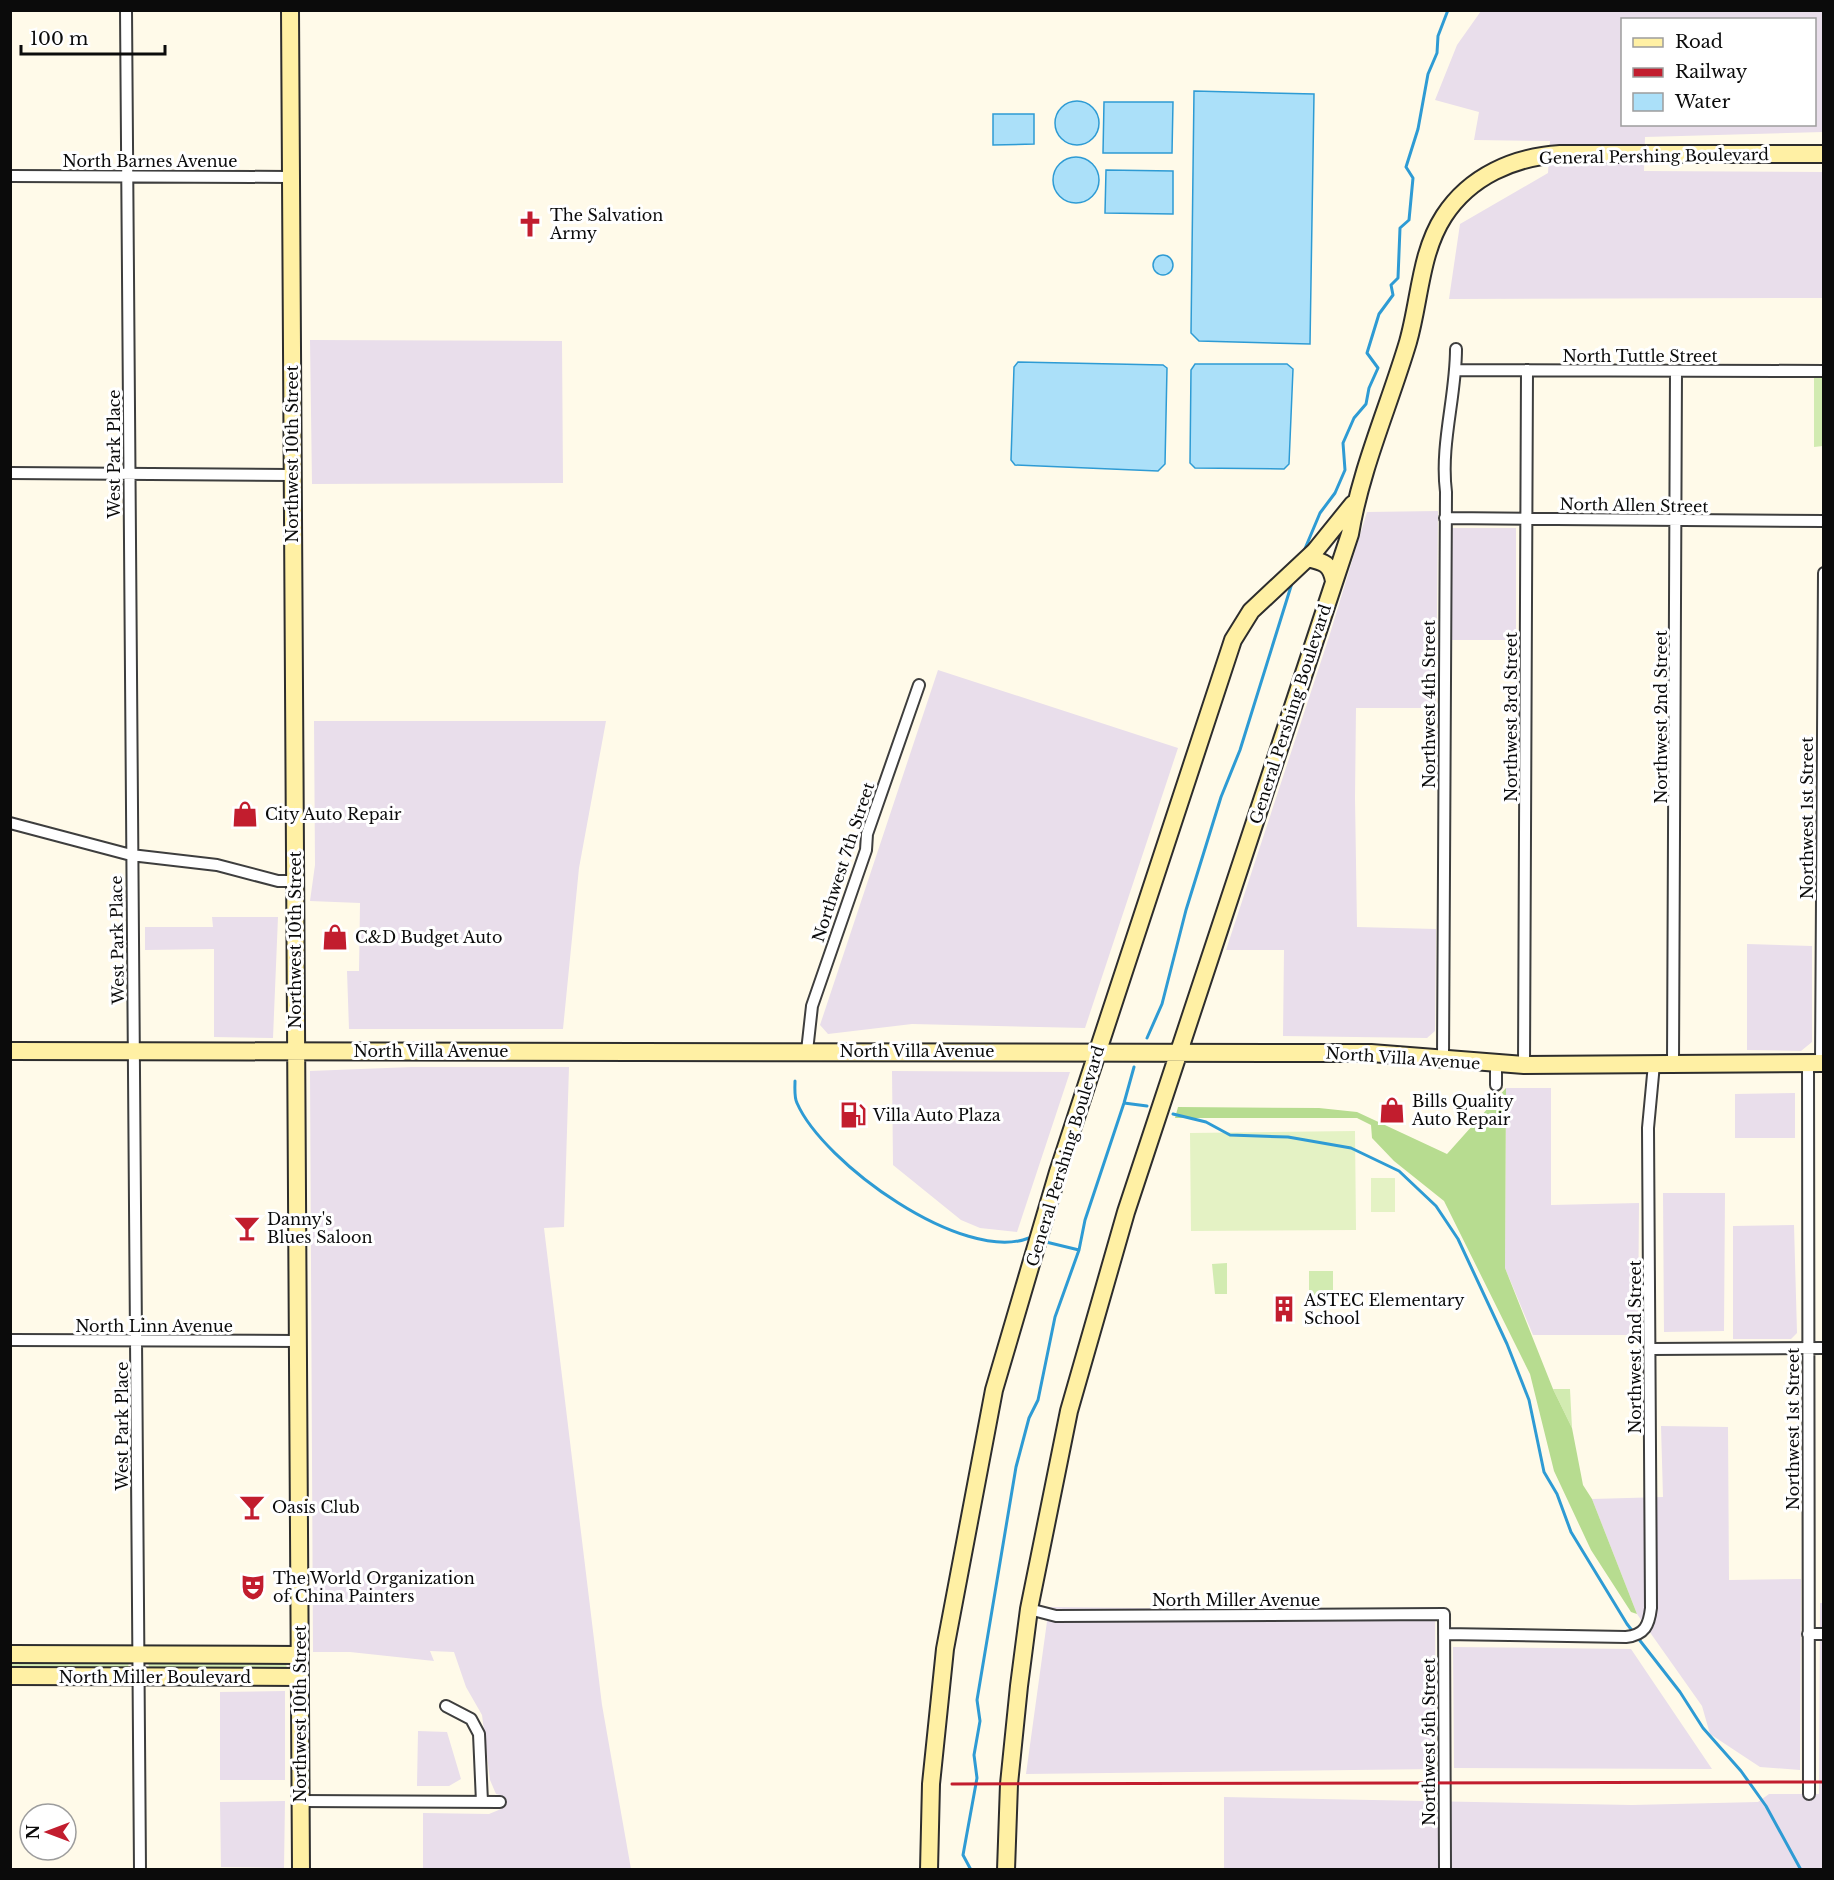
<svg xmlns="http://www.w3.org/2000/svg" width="1834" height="1880" font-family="'Libre Baskerville',serif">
<rect width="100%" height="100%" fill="#fffae9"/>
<!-- industrial -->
<path fill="#e9deeb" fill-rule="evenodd" d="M 1481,11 L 1823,11 L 1823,132 L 1645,137 L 1644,171 L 1823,172 L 1823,298 L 1449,299 L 1460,224 L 1548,173 L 1550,141 L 1474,140 L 1479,112 L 1435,100 L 1457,45 ZM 1622,20 L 1814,20 L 1814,124 L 1622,124 Z
M 310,340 L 562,341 L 563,483 L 312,484 Z
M 1438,511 L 1436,708 L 1356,708 L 1355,798 L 1357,927 L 1436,929 L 1435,1031 L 1427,1038 L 1283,1036 L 1284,950 L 1226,950 L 1329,637 L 1367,512 Z
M 1452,528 L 1516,528 L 1516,640 L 1451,640 Z
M 938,670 L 1178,748 L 1085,1028 L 912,1024 L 828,1034 L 820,1025 Z
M 314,721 L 606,721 L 579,868 L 563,1029 L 349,1029 L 347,971 L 359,971 L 360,903 L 310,901 L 315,865 Z
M 212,917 L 278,917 L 273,1038 L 214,1037 L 214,949 L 145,950 L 145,927 L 213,927 Z
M 1747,944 L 1812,946 L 1812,1042 L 1801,1051 L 1747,1050 Z
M 412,1067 L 569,1067 L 564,1227 L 544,1228 L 602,1705 L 631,1869 L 423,1869 L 423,1813 L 489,1814 L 501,1809 L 500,1795 L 496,1794 L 490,1780 L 482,1715 L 466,1687 L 454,1652 L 430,1651 L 434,1661 L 350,1652 L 313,1652 L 310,1071 Z
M 892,1071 L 1070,1072 L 1017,1232 L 980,1228 L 961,1220 L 893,1165 Z
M 1506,1088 L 1551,1088 L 1551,1205 L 1639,1203 L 1638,1335 L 1533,1335 L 1505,1268 Z
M 1795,1093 L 1795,1138 L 1735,1138 L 1735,1094 Z
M 1663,1193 L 1725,1193 L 1724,1331 L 1664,1332 Z
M 1794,1225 L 1797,1333 L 1791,1339 L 1733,1339 L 1733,1226 Z
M 1661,1426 L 1728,1427 L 1729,1580 L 1801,1579 L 1800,1770 L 1760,1767 L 1710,1734 L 1702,1706 L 1637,1614 L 1592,1499 L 1663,1497 Z
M 1820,1603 L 1823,1603 L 1823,1869 L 1224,1870 L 1224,1797 L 1632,1805 L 1758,1802 L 1769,1794 L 1819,1794 Z
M 1049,1607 L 1305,1610 L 1435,1607 L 1436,1769 L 1026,1774 Z
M 1453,1647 L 1631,1649 L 1712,1769 L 1454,1768 Z
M 285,1691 L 285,1780 L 220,1780 L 220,1692 Z
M 418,1731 L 447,1732 L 461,1779 L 449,1786 L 417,1786 Z
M 285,1801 L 284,1868 L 221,1867 L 220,1802 Z"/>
<!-- green -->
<path fill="#d2ebb1" d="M 1814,377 L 1823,377 L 1823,446 L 1814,447 Z
M 1227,1263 L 1227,1294 L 1215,1294 L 1212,1264 Z
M 1309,1271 L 1333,1271 L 1333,1295 L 1309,1295 Z
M 1553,1389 L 1570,1389 L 1572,1428 Z
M 11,1659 L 129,1662 L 128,1668 L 11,1671 Z
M 286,1661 L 287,1670 L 150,1670 L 148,1663 Z"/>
<!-- forest -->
<path fill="#b7dc90" d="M 1506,1088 L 1505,1268 L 1553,1389 L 1572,1428 L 1583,1485 L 1592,1499 L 1637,1614 L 1631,1612 L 1591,1550 L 1554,1471 L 1530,1374 L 1444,1201 L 1394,1161 L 1372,1138 L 1371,1125 L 1357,1118 L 1175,1118 L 1178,1107 L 1319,1108 L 1357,1112 L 1447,1154 Z"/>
<!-- pitch -->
<path fill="#e4f2c4" d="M 1355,1131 L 1356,1230 L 1191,1231 L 1190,1133 Z
M 1371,1178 L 1395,1178 L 1395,1212 L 1371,1212 Z"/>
<!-- water -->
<path fill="#abe0f9" stroke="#2e9bd4" stroke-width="1.5" d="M 1194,91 L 1314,94 L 1310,344 L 1199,341 L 1191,333 Z
M1055 123a22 22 0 1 1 44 0a22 22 0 1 1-44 0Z
M 1104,102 L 1173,102 L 1172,153 L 1103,153 Z
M 993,114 L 1034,114 L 1034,144 L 993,145 Z
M1053 180a23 23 0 1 1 46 0a23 23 0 1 1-46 0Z
M 1106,170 L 1173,171 L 1173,214 L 1105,213 Z
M1153 265a10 10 0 1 1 20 0a10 10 0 1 1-20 0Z
M 1018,362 L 1163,365 L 1167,368 L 1165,464 L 1158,471 L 1015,465 L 1011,460 L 1014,367 Z
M 1195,364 L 1287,364 L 1293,369 L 1289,464 L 1284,469 L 1195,468 L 1190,463 L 1191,370 Z"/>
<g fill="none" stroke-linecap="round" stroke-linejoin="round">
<!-- stream -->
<path stroke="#2e9bd4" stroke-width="3" d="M 1304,551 L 1320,513 L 1335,493 L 1345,470 L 1343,443 L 1354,418 L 1366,404 L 1369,388 L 1378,368 L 1367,353 L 1379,314 L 1393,295 L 1391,285 L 1398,278 L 1400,228 L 1409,220 L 1413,178 L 1406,167 L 1418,129 L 1428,74 L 1437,53 L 1438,36 L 1448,10
M 1147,1038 L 1162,1004 L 1186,910 L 1221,797 L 1240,750 L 1292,583
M 795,1081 C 795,1088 794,1097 797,1103 C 823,1163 963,1264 1029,1238
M 1124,1103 L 1147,1106
M 1173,1114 L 1206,1122 L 1230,1135 L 1288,1137 L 1351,1148 L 1399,1171 L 1436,1206 L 1458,1239 L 1507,1344 L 1529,1400 L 1544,1472 L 1557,1494 L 1571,1532 L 1627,1624 L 1680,1692 L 1703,1728 L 1741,1771 L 1766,1806 L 1801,1870
M 1046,1242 L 1079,1250
M 971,1870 L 963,1855 L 977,1778 L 974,1755 L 980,1721 L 977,1700 L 1016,1467 L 1029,1418 L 1038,1400 L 1055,1317 L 1079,1250 L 1085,1220 L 1124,1103 L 1134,1067"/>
<!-- street casing -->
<g stroke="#3e3e3e" stroke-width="14">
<path id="street" d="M 126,10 L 140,1870
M 10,176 L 289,177
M 1456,370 L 1824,371
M 10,473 L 291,475
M 1445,518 L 1824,521
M 10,823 L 131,855 L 217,865 L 278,881 L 294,881
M 807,1051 L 812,1006 L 866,850 L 867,834 L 919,685
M 1443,1059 L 1446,492 C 1440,444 1456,397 1456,349
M 1808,1063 L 1809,1794
M 1821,1063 L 1824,573
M 1673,1064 L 1676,371
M 1524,1065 L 1527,370
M 1496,1085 L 1496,1064
M 10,1340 L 298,1341
M 1651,1349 L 1824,1348
M 1029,1609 L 1056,1616 L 1444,1614 L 1445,1870
M 1444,1634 L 1626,1637 C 1645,1635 1649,1625 1651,1608 L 1648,1128 L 1654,1064
M 1808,1634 L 1824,1634
M 446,1706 L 471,1719 L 479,1734 L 482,1802
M 301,1801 L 500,1802"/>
</g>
<!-- secondary casing -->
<g stroke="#2d2d2d" stroke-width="20">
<path id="secondary" d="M 290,10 L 301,1870
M 1308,558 C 1324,562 1331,564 1334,581
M 10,1051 L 1319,1053 L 1371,1053 L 1524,1065 L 1824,1063
M 10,1654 L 300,1655
M 10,1676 L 300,1677
M 929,1870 L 931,1784 L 945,1649 L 994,1390 L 1058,1172 L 1233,640 L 1251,611 L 1315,551 L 1353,504
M 1006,1870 L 1009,1784 L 1019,1686 L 1029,1609 L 1069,1411 L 1126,1212 L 1350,534 C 1361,468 1389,406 1408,342 C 1420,300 1420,253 1444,216 C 1470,176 1514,157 1560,154 L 1824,154"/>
</g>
<!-- street -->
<use href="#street" stroke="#fff" stroke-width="10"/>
<!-- secondary -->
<use href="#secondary" stroke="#fff0a4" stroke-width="16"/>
<!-- rail -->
<path stroke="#c21d2e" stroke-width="3" d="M 952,1784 L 1824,1782"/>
</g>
<!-- icons -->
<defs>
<g id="church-bare" transform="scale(2.07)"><path d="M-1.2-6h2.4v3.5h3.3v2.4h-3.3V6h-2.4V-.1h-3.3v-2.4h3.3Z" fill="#c21d2e" stroke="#fff" stroke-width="2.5" paint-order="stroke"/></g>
<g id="shop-bare" transform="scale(2.07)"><path d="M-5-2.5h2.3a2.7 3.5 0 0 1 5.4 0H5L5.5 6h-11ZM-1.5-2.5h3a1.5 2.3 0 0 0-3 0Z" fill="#c21d2e" stroke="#fff" stroke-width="2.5" paint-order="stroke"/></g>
<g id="fuel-bare" transform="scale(2.07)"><path d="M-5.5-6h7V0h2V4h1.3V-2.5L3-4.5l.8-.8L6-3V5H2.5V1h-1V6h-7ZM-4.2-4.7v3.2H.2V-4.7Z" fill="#c21d2e" stroke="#fff" stroke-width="2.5" paint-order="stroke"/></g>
<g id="bar-bare" transform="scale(2.07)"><path d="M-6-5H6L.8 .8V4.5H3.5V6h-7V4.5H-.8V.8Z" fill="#c21d2e" stroke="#fff" stroke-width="2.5" paint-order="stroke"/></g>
<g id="building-bare" transform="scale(2.07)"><path d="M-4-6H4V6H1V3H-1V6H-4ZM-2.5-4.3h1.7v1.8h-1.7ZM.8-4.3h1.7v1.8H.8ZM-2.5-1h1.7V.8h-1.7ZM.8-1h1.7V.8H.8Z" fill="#c21d2e" stroke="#fff" stroke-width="2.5" paint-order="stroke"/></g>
<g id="theatre-bare" transform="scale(2.07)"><path d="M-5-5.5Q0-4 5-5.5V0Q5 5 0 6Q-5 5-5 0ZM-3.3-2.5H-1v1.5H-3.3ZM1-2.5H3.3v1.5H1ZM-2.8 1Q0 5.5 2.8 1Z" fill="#c21d2e" stroke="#fff" stroke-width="2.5" paint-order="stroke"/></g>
</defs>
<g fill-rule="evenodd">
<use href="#church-bare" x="530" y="224"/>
<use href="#shop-bare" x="245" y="814"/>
<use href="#shop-bare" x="335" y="937"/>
<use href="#shop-bare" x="1392" y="1110"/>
<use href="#fuel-bare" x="853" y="1115"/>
<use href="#bar-bare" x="247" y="1228"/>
<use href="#building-bare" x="1284" y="1309"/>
<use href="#bar-bare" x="252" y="1507"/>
<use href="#theatre-bare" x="253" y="1587"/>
</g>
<g text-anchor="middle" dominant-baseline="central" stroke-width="6" stroke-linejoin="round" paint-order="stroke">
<!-- street labels -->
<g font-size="16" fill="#0b0b0b" stroke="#fff">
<text transform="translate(1654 156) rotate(-1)">General Pershing Boulevard</text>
<text x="150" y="161">North Barnes Avenue</text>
<text x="1640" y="356">North Tuttle Street</text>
<text transform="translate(114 454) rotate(-90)">West Park Place</text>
<text transform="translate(292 454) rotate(-90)">Northwest 10th Street</text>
<text transform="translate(1634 505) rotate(1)">North Allen Street</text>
<text transform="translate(1429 704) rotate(-90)">Northwest 4th Street</text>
<text transform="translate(1290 714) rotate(-72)">General Pershing Boulevard</text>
<text transform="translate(1511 717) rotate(-90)">Northwest 3rd Street</text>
<text transform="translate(1661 717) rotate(-90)">Northwest 2nd Street</text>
<text transform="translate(1807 818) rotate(-90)">Northwest 1st Street</text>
<text transform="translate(843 862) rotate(-72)">Northwest 7th Street</text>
<text transform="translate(117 940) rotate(-91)">West Park Place</text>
<text transform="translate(295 940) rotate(-90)">Northwest 10th Street</text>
<text x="431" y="1051">North Villa Avenue</text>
<text x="917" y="1051">North Villa Avenue</text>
<text transform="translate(1403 1058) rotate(4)">North Villa Avenue</text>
<text transform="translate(1065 1156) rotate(-73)">General Pershing Boulevard</text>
<text x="154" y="1326">North Linn Avenue</text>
<text transform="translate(1635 1347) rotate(-90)">Northwest 2nd Street</text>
<text transform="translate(122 1426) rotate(-90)">West Park Place</text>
<text transform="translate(1793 1429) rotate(-90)">Northwest 1st Street</text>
<text x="1236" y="1600">North Miller Avenue</text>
<text x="155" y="1677">North Miller Boulevard</text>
<text transform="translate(300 1714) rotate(-90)">Northwest 10th Street</text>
<text transform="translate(1429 1742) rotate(-90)">Northwest 5th Street</text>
</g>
<!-- poi labels -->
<g font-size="16" fill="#0b0b0b" stroke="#fff" text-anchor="start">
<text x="550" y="215">The Salvation<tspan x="550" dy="18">Army</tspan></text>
<text x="265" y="814">City Auto Repair</text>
<text x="355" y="937">C&amp;D Budget Auto</text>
<text x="1412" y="1101">Bills Quality<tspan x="1412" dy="18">Auto Repair</tspan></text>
<text x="873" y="1115">Villa Auto Plaza</text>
<text x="267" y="1219">Danny's<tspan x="267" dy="18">Blues Saloon</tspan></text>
<text x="1304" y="1300">ASTEC Elementary<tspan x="1304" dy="18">School</tspan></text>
<text x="272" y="1507">Oasis Club</text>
<text x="273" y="1578">The World Organization<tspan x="273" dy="18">of China Painters</tspan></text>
</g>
</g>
<!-- border -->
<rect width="1834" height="1880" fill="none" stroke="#0b0b0b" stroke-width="24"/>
<!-- legend -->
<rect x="1621" y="18" width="195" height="108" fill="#ffffff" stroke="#9d9d9d" stroke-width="1.5"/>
<rect x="1633" y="38" width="30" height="9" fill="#fff0a4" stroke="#9d9d9d" stroke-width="1.5"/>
<text x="1675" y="48" font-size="18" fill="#0b0b0b">Road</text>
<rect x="1633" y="68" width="30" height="9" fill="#c21d2e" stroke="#9d9d9d" stroke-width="1.5"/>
<text x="1675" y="78" font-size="18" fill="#0b0b0b">Railway</text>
<rect x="1633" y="93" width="30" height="18" fill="#abe0f9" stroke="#9d9d9d" stroke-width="1.5"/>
<text x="1675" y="108" font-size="18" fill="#0b0b0b">Water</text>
<!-- north arrow -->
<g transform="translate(48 1832) rotate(270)"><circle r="28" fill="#ffffff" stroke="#9d9d9d" stroke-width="1.5"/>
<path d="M0-4.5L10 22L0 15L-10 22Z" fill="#c21d2e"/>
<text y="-9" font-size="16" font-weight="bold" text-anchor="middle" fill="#0b0b0b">N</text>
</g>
<!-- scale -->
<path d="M21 45v9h144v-9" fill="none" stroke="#0b0b0b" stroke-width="3"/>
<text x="30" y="45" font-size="18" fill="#0b0b0b" stroke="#ffffff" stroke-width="4.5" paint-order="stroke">100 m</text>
</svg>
